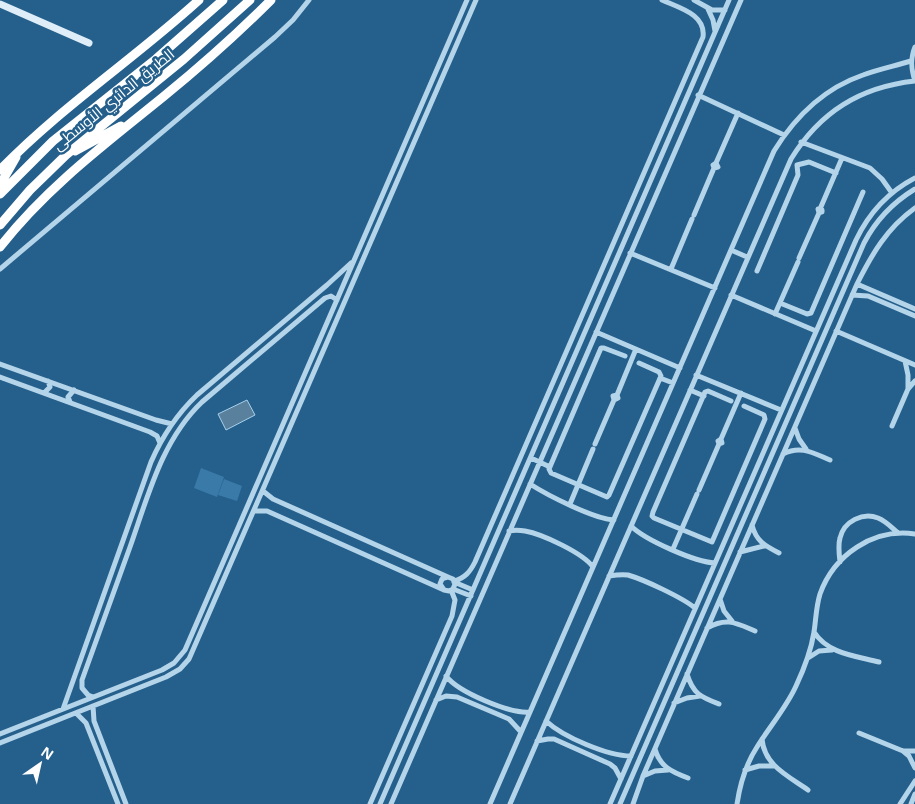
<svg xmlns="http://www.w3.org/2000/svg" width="915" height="804" font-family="'Open Sans',Cairo,sans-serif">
<rect width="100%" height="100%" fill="#25608c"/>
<!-- green -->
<path fill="#397aa9" d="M 201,468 L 224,477 L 217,497 L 194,488 Z
M 224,479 L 242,486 L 237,501 L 218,495 Z"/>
<!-- water -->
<path fill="#59819e" stroke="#a8d0eb" d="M 247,400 L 255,415 L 226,430 L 218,414 Z"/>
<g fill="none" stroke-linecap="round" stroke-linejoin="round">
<!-- street -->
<path stroke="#b4d4ea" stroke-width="5" d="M 694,0 L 712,10 L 725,10
M 708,9 L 713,20 L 715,31
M 915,47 C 910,59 911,69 915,81
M 698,95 L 784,135
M 801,142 L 870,168 L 882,179 L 892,193
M 716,163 L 738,113
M 820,209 L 842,158
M 694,215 L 714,168 L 713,165 L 716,163 L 718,167 L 714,168
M 731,250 L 747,257
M 630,253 L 715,288
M 799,258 L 819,213 L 822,212 L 822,210 L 818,209 L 819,213
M 0,269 L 275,37 L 293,20 L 309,0
M 671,269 L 692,219
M 757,271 L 798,175 L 797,165 L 809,162 L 836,173
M 857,284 L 915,309
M 731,295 L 816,331
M 852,295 L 868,296 L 915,316
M 780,303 L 807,314 L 811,313 L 863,192
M 775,314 L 798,262
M 836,331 L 915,365
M 596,332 L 680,368
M 625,356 L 604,348 L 601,348 L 549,469 L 551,473 L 607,497 L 609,495 L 661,376 L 659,372 L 639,363
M 905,361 L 908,375 L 908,389
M 0,364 L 156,420 L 172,424
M 696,375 L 781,410
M 0,377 L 150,432 L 157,436 L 160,443
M 660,378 L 673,383
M 690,390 L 704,396
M 44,393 L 50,387 L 48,381
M 617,395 L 636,349
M 731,401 L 708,391 L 705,392 L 653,512 L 652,516 L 654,518 L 712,542 L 765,419 L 764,415 L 744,406
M 70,402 L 68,397 L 74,390
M 892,426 L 908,389 L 915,381
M 795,428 L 799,439 L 806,449
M 721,439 L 741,393
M 595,444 L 614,400 L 613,396 L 617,395 L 618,398 L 614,400
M 783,454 C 801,445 813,453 830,460
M 531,458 L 550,467
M 530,484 C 547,495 594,519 614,520
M 699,490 L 719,444 L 722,443 L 721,439 L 718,441 L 719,444
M 263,491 L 273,499 L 448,577
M 570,504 L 593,449
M 255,511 L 267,511 L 444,590
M 752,525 C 756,541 765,546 779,553
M 631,526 C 645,540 695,562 715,563
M 509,531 C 514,530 519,530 525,531 C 542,534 583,553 593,567
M 673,549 L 697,494
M 740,552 L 764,546
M 840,562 C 839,554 838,545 840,538 C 844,521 863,512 878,518 C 886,521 892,528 898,533
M 609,576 C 615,575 622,574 628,575 C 645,580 683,598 695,608
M 454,581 C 465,578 470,572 475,562 L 703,37 C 706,14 679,8 662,0
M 454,582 L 473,590
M 453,589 L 455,584 L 453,579 L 448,577 L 442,579 L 440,584 L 444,590 L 449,591 L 453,589 L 471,596
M 720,599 L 724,611 L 732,621
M 707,628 C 727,617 736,623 755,631
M 814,632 C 828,654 856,656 879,662
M 808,658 L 819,651 L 832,650
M 687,674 C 693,694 701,697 719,704
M 446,676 C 458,692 510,714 530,712
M 93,697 L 88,695 L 82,688 L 82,680 C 98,636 114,591 130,547 C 148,496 162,440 202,402 L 325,298 L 331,296 L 337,300
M 436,700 L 446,696 L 457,697 L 509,719 L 521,732
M 674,703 L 687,698 L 700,696
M 93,706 L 94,721 L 126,804
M 63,709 L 151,462 C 162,437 177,414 197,395 L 327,285 L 351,263
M 76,713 L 86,723 L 118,804
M 546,721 C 563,737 608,756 631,756
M 859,733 L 903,751 L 915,751
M 0,734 L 162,670 L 174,663 L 185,650 L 467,0
M 762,739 C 764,765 788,776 808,790
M 537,741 L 548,739 L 554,739 L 610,764 L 615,768 L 621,779
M 0,743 L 166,677 L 180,669 L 189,659 L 476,0
M 655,749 C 660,767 672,772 688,778
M 903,751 L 909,756 L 915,768
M 745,770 L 759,766 L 773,766
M 643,776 L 655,771 L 668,770
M 370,804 L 452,616 L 455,600 L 451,590
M 380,804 L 729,0
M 391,804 L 741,0
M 490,804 L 774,151 C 795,117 825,88 863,75 C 879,69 895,66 911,61
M 510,804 L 791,159 C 820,112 860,87 915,81
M 610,804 L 856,240 C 869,213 888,192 915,178
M 620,804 L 864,243 C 876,220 892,203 915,189
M 633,804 L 643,776 L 857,284 C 872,254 887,228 915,208
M 737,804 C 740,784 746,764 757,747 C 770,726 786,708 796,686 C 804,669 811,651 814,632 C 816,619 816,607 820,594 C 834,555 873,528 915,534
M 900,804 L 915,781
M 911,804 L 915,794"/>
<!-- secondary -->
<path stroke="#deedf8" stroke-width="7" d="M 0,4 L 89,43"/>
<!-- highway -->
<path stroke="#fff" stroke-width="9" d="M 75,151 L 121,126
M 0,170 C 61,107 134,59 199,0
M 0,185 L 16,157
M 0,194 L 53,141 L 156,59 L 223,0
M 0,225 L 30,190 L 66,155 L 184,59 L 250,0
M 0,247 C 46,188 105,144 163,97 C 201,66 237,34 271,0"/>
</g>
<g text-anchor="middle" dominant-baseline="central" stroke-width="5" stroke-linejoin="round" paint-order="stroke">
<!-- street labels -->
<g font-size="15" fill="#fff" stroke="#25608c">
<text transform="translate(113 99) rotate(-39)">الطريق الدائري الأوسطى</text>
</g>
</g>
<!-- north arrow -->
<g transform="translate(40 764) rotate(34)" stroke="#25608c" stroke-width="4" paint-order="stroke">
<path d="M0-4L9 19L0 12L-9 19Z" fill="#ffffff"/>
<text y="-8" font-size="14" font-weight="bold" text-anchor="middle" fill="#ffffff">N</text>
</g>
</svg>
